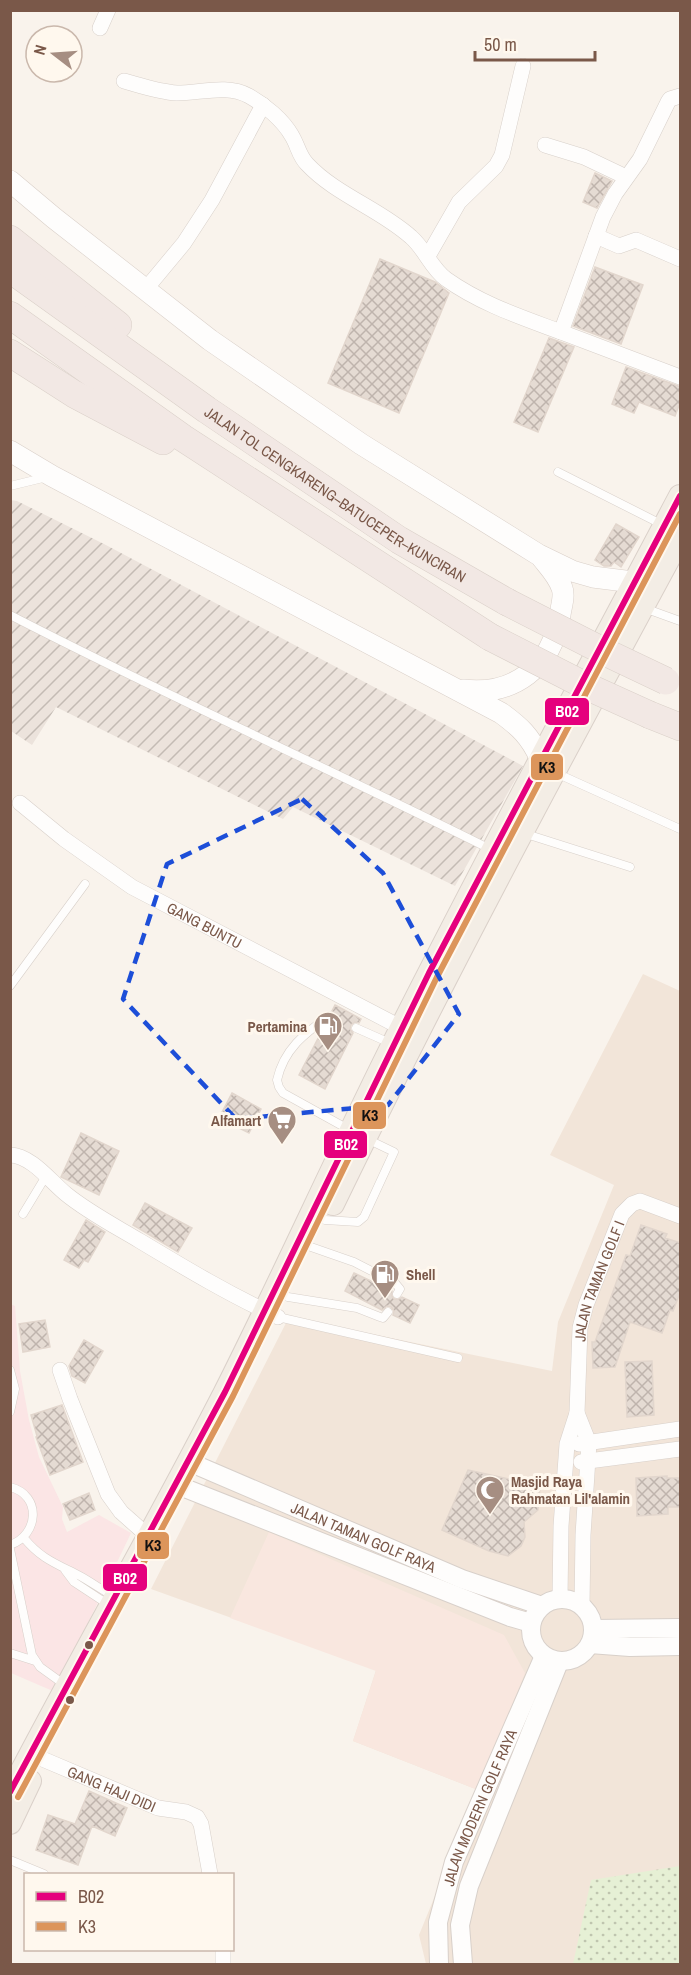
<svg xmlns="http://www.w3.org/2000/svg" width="691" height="1975" font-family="'Archivo Narrow',sans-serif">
<defs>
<pattern id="industrial-furrows" width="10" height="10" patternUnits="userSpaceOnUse" patternTransform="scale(1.5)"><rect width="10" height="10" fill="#ece3dc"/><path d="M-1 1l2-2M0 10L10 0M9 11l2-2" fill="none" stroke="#c4bbb4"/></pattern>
<pattern id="grass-dots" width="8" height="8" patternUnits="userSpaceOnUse" patternTransform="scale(1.5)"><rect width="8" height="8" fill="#e6f0d5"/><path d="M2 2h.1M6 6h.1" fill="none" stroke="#bfc5af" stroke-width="1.8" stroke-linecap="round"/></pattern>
<pattern id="building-cross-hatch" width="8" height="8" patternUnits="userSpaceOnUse" patternTransform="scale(1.5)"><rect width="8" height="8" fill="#e5dbd3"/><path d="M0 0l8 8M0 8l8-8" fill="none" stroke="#bfb4ad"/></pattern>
</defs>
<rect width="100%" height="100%" fill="#f9f3ec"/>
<!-- residential -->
<path fill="#f2e5d9" d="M 643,974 L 680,991 L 680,1964 L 426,1964 L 419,1935 L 478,1790 L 353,1741 L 376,1670 L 151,1589 L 289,1317 L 552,1371 L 558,1322 L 614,1185 L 550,1155 Z"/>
<!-- commercial -->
<path fill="#f9e7df" d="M 269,1532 L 504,1635 L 525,1673 L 478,1790 L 353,1741 L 376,1671 L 230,1618 Z"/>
<!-- industrial -->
<path fill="url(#industrial-furrows)" d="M 10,500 L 17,501 L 104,544 L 523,766 L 455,886 L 293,807 L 283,819 L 56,707 L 32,745 L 11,731 Z"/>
<!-- medical -->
<path fill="#fbe5e5" d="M 10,1304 L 15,1306 L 20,1371 L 29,1420 L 39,1457 L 63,1507 L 62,1519 L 67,1532 L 99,1515 L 131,1533 L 55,1692 L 11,1673 Z"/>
<!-- grass -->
<path fill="url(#grass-dots)" d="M 680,1866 L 680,1964 L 573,1964 L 591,1880 Z"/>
<!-- building -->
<path fill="url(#building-cross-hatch)" stroke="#e2d6cd" stroke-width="1.5" d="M 595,173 L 612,181 L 597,208 L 583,202 Z
M 380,259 L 435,282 L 449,293 L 399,413 L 328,383 Z
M 595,267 L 643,285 L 621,344 L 573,326 Z
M 549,338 L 574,347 L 538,432 L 514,422 Z
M 626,367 L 681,387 L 681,400 L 675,416 L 639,402 L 634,413 L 612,404 Z
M 616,524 L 639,537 L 621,567 L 614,562 L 611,566 L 604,566 L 595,560 Z
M 335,1005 L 361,1019 L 359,1023 L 355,1022 L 351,1025 L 350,1029 L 353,1033 L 325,1089 L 299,1075 L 324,1027 L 334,1019 L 335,1015 L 332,1011 Z
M 232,1093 L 261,1109 L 249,1133 L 219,1118 Z
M 81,1133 L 119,1151 L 99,1195 L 61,1177 Z
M 145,1203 L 192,1228 L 178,1252 L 133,1225 Z
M 86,1220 L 105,1232 L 88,1262 L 84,1260 L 79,1268 L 64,1260 Z
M 641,1225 L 667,1234 L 665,1238 L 681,1243 L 681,1290 L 673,1311 L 670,1310 L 662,1333 L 630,1322 L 615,1367 L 593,1368 L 592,1342 L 595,1342 L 626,1255 L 630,1256 Z
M 354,1273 L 392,1291 L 392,1296 L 394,1299 L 399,1299 L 402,1297 L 419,1305 L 410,1323 L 393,1315 L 394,1311 L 391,1307 L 387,1306 L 382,1310 L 345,1291 Z
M 45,1320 L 50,1347 L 23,1352 L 19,1324 Z
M 84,1340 L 103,1351 L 85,1383 L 72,1376 L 69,1366 Z
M 652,1361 L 654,1415 L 627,1417 L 625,1362 Z
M 62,1405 L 83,1462 L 50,1475 L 36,1437 L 37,1436 L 31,1415 Z
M 468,1470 L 540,1486 L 538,1510 L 524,1522 L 525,1537 L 521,1546 L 508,1556 L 489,1551 L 442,1530 Z
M 667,1476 L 667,1478 L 681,1478 L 681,1507 L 668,1507 L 668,1514 L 637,1516 L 636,1478 Z
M 89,1493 L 95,1510 L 70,1520 L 63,1504 Z
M 89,1791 L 127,1808 L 115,1836 L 92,1826 L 78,1865 L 36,1850 L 48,1815 L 75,1824 Z"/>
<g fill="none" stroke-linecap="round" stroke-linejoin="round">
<!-- service casing -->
<g stroke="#d8d0ca" stroke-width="9">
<path id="service" d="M 558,472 L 663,525
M 10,486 L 47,477
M 644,608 L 680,621
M 10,615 C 169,697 332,770 492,850
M 556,773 L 680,829
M 523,833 L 630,867
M 10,986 L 85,884
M 329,1016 C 304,1034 284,1049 277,1080 L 279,1087 L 283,1093 L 348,1129
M 356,1028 L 390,1043
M 23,1214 L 46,1176
M 325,1220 L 358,1222 L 364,1217 L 394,1152 L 367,1139
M 311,1247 L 354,1262 L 395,1283 L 400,1289 L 397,1294
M 288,1297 L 357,1308 L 380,1317 L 383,1318 L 388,1312
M 278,1317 L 458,1358
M 10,1370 L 15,1389 L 10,1412
M 10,1487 C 42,1495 39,1535 10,1545
M 24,1538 C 41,1559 57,1564 80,1576 C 91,1582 102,1590 113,1596
M 10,1549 L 32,1655 L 40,1667 L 65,1685
M 65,1570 L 74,1582 L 109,1605
M 10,1653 L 35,1661
M 10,1860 L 44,1874"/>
</g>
<!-- minor casing -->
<g stroke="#d8d0ca" stroke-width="16">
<g id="minor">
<path d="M 100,28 L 108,10"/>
<path d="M 124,81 C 142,86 159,92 177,93 C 201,93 227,84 249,96 C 265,105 283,120 292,136 C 298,146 299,156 307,164 C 336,195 380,209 411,237 C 425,249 431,268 446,279 C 481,304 521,317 561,332 C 601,347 641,362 680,377"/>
<path d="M 545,145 L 584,157 L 626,177"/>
<path d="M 596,236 L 619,246 L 636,240 L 680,259"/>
<path d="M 428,256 L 459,202 L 496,166 L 502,155 L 523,66"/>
<path d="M 145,290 L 184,243 L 212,200 L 263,105"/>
<path d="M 561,332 L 603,217 L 615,194 L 640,159 L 668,102 L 670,99 L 680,96"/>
<path id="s1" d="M 20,803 L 64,839 L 132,887 L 402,1028"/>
<path d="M 10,1155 C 32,1156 49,1180 66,1194 C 88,1212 115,1226 140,1241 C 185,1268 230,1295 278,1317"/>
<path d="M 60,1370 L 70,1399 L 108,1494 L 121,1512 L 148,1536"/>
<path d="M 577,1413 L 589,1443 L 583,1535 L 582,1606"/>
<path d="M 579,1444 L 680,1429"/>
<path d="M 581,1462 L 680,1449"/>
<path id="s2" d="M 560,1598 L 561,1526 L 567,1444 L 577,1413 L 580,1328 L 586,1305 L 622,1214 L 632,1204 L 640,1201 L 680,1216"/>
<path id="s3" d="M 40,1758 L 158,1808 L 186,1812 L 197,1817 L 201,1824 L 210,1874"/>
<path d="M 223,1964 L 223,1950"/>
</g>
</g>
<!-- tertiary casing -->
<g stroke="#d8d0ca" stroke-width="20">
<g id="tertiary">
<path id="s4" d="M 189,1462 L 462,1579 L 542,1606"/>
<path d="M 177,1485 L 510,1617 L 531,1623"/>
<circle cx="562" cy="1630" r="31"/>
<path d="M 593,1629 L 680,1628"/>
<path d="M 590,1644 L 630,1647 L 680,1646"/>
<path id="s5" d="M 439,1964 L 438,1922 L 454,1862 L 544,1656"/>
<path d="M 463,1964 L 460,1925 L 469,1886 L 559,1662"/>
</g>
</g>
<!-- secondary casing -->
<g stroke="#d9cfc8" stroke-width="22">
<path id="secondary" d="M 10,181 L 54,218 L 210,340 L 361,444 L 539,555 L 572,571 L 593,577 L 633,582
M 10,451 L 52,476 L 501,713 C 520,727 530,736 540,758
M 463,690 C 514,696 552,667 560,615 C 561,607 565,596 562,588 C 558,576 550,568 542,558"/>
</g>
<!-- primary casing -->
<g stroke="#dad0c9" stroke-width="24">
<path id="primary" d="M 333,1204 C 442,979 561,758 680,538
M 10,1793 C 80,1658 156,1527 225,1392 C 283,1277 336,1158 394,1042 C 486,858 584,678 680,496
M 10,1823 L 30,1781"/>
</g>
<!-- motorway casing -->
<g stroke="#dad0c9" stroke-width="28">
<g id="motorway">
<path d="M 10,239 L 118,325"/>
<path id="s6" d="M 10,269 L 207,410 L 399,540 L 507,602"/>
<path d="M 10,315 L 183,438 L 490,637"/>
<path d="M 10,353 L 74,394 L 163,441"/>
<path d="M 650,715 L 680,727"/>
</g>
</g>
<!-- service -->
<use href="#service" stroke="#fefdfc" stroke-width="8"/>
<!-- minor -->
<use href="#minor" stroke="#fefdfc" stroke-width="15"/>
<!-- tertiary -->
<use href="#tertiary" stroke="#fefdfc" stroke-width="18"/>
<!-- secondary -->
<use href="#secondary" stroke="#fefdfc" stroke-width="21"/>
<!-- primary -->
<use href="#primary" stroke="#f3ede5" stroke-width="22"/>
<!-- motorway -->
<use href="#motorway" stroke="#f2e8e4" stroke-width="27"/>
<!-- motorway-bridge casing -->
<g stroke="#dad0c9" stroke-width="28" stroke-linecap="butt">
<path id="motorway-bridge" d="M 507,602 L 605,652 L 666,681
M 490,637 L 586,686 L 650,715"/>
</g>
<!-- motorway-bridge -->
<use href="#motorway-bridge" stroke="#f2e8e4" stroke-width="27"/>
<!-- bus-1 casing -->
<g stroke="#fff8ee" stroke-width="10">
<path id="bus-1" d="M 10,1792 L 225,1392 L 429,973 L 680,496"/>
</g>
<!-- bus-2 casing -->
<g stroke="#fff8ee" stroke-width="10">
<path id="bus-2" d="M 18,1797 L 233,1396 L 437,977 L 680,514"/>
</g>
<!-- bus-1 -->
<use href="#bus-1" stroke="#e5007d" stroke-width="6"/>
<!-- bus-2 -->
<use href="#bus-2" stroke="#dc955b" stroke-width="6"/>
</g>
<!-- marked area -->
<path fill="none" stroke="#1d4ed8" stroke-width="4.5" stroke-dasharray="12 8" stroke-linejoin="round" d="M 302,799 L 383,873 L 459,1014 L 388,1105 L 236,1119 L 123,999 L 167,864 Z"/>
<!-- icons -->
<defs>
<g id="fuel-pin" transform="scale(1.5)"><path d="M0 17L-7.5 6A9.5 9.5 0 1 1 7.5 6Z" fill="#a68e82" stroke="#fff8ee"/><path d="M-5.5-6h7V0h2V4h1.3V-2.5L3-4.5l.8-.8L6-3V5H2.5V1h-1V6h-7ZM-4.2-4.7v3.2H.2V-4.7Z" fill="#fff"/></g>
<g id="supermarket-pin" transform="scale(1.5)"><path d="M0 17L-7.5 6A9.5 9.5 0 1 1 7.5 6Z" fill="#a68e82" stroke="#fff8ee"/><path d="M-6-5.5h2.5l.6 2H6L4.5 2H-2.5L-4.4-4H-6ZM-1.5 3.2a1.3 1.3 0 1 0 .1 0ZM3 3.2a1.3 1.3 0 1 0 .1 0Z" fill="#fff"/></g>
<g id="mosque-pin" transform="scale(1.5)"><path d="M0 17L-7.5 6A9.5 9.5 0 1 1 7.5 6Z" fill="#a68e82" stroke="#fff8ee"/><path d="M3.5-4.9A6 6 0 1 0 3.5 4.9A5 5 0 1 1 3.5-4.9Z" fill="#fff"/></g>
</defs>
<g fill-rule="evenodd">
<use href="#fuel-pin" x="328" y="1026"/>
<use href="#supermarket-pin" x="282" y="1120"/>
<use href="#fuel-pin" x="385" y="1274"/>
<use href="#mosque-pin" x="490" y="1490"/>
</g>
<!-- markers -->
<g fill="#7a5849" stroke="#fff8ee" stroke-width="2">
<circle cx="89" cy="1645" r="5"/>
<circle cx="70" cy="1700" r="5"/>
</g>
<g text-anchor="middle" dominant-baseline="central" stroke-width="6" stroke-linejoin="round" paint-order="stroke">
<!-- street labels -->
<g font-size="15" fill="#7a5849" stroke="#fff8ee">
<text stroke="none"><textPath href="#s6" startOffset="396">JALAN TOL CENGKARENG–BATUCEPER–KUNCIRAN</textPath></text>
<text stroke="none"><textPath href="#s1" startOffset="222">GANG BUNTU</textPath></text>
<text stroke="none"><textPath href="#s2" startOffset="322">JALAN TAMAN GOLF I</textPath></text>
<text stroke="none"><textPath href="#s4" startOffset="190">JALAN TAMAN GOLF RAYA</textPath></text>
<text stroke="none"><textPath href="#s3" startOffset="78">GANG HAJI DIDI</textPath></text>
<text stroke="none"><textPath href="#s5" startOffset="164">JALAN MODERN GOLF RAYA</textPath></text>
</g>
<!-- poi labels -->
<g font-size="15" font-weight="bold" fill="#7a5849" stroke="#fff8ee" text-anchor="end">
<text x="307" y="1026">Pertamina</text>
<text x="261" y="1120">Alfamart</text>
<text x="406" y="1274" text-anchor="start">Shell</text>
<text x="511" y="1481" text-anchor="start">Masjid Raya<tspan x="511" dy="17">Rahmatan Lil'alamin</tspan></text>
</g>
</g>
<g stroke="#fff8ee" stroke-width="2">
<rect x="544" y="697" width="46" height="29" rx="6" fill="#e5007d"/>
<rect x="530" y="753" width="34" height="28" rx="6" fill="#dc955b"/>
<rect x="352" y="1101" width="35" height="29" rx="6" fill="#dc955b"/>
<rect x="323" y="1130" width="45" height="29" rx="6" fill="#e5007d"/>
<rect x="136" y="1531" width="34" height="29" rx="6" fill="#dc955b"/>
<rect x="102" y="1563" width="46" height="29" rx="6" fill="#e5007d"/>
</g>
<g font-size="16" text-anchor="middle" font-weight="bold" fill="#fff">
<text x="567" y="717">B02</text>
<text x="346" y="1150">B02</text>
<text x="125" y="1584">B02</text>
</g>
<g font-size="16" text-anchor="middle" font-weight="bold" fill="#111">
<text x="547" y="773">K3</text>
<text x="370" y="1121">K3</text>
<text x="153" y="1551">K3</text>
</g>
<!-- border -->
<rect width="691" height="1975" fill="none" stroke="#7a5849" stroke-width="24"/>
<!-- legend -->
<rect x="24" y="1873" width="210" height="78" fill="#fff8ee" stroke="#cab8ac" stroke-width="1.5"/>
<rect x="36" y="1892" width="30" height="9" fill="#e5007d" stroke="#cab8ac" stroke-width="1.5"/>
<text x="78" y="1903" font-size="18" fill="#7a5849">B02</text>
<rect x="36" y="1922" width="30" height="9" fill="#dc955b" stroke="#cab8ac" stroke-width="1.5"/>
<text x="78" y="1933" font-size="18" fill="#7a5849">K3</text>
<!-- north arrow -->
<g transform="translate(54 54) rotate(287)"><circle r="28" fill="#fff8ee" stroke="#cab8ac" stroke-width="1.5"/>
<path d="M0-4.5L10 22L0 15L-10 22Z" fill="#a68e82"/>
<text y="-9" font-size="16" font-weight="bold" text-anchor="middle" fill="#7a5849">N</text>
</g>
<!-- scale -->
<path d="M475 51v9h120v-9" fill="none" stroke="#7a5849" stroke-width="3"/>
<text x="484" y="51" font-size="18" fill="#7a5849" stroke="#fff8ee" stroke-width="4.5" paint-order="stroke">50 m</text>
</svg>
